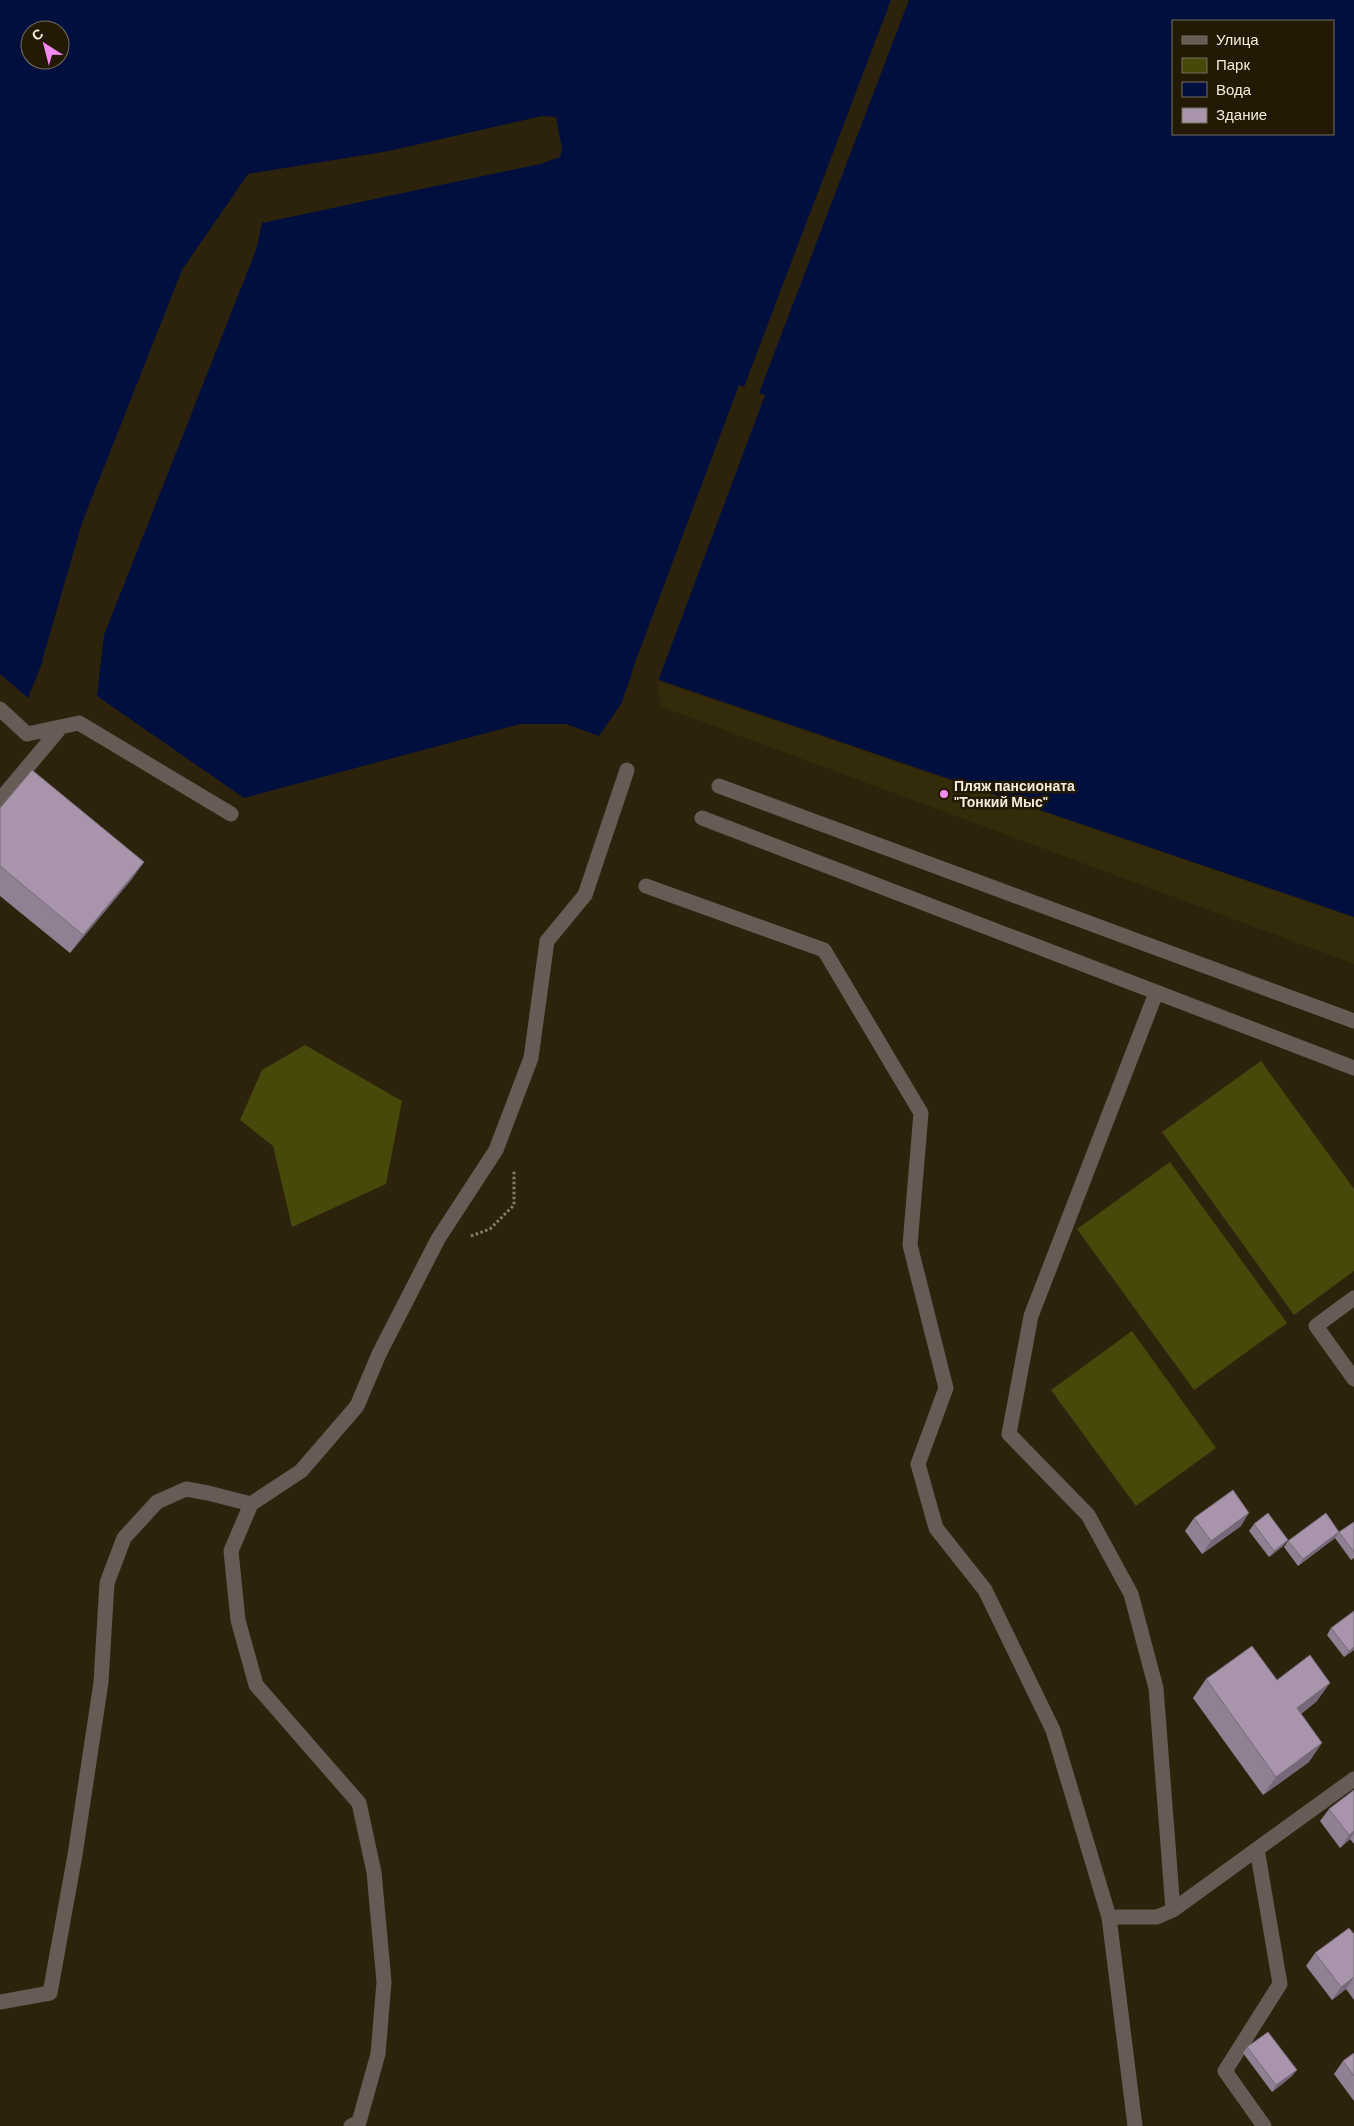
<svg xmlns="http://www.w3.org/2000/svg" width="1354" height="2126" font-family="'DM Sans',sans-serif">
<rect width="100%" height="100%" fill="#2d230d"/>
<!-- green -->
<path fill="#47490b" d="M 305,1045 L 402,1101 L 386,1184 L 292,1227 L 273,1146 L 240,1120 L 262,1070 Z
M 1261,1061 L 1354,1189 L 1354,1271 L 1294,1315 L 1162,1132 Z
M 1170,1162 L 1287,1323 L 1194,1390 L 1077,1229 Z
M 1132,1331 L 1216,1448 L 1136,1506 L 1051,1390 Z"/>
<!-- sand -->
<path fill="#342b0a" d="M 658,681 L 1354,917 L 1354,964 L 660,706 Z"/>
<!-- water -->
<path fill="#000f3e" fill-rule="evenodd" d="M 0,0 L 1354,0 L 1354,917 L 633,671 L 621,704 L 599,736 L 566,724 L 520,724 L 244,798 L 97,696 L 43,661 L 28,698 L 0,674 ZM 1173,21 L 1333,21 L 1333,134 L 1173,134 ZM 30,30 L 60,30 L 60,60 L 30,60 Z"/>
<!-- pier -->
<path fill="#2d230d" d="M 891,0 L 909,0 L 759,393 L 765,395 L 658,681 L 632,671 L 739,385 L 744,387 Z
M 542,116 L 556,117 L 562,149 L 560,157 L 540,164 L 262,223 L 256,250 L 104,635 L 97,696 L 42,661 L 82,523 L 182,270 L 248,174 L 389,151 Z"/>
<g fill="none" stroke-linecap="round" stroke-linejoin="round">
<!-- path -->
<path stroke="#877f6d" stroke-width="3" stroke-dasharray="2.5 2.5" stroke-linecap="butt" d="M 471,1236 L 490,1229 L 514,1205 L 514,1171"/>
<!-- minor -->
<path stroke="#675b56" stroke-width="15" d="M 0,709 L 27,734 L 79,723 L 231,814
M 719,786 L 1354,1021
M 0,800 L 61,727
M 702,818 L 1354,1068
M 646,886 L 824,950 L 921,1113 L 910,1245 L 946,1388 L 918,1464 L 936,1528 L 985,1590 L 1053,1730 L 1109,1917 L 1135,2126
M 1156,993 L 1031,1316 L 1009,1434 L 1088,1515 L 1131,1594 L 1156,1688 L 1173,1910
M 1354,1298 L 1316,1326 L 1354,1379
M 1257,1849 L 1280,1984 L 1225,2071 L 1264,2126
M 1109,1917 L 1157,1917 L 1173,1910 L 1354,1779
M 0,2002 L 50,1993 L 75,1855 L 101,1682 L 107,1583 L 124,1538 L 157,1502 L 186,1489 L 208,1493 L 251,1504
M 351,2126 L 359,2122 L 378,2054 L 384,1982 L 374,1872 L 359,1803 L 256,1685 L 238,1620 L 231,1551 L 251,1504 L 301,1471 L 357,1406 L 379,1354 L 438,1239 L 496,1150 L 531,1058 L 547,941 L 585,895 L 627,770"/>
</g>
<!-- wall -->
<path fill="#908094" d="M 0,808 L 144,862 L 131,880 L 70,953 L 0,896 Z
M 1194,1518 L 1241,1526 L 1202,1554 L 1185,1531 Z
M 1354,1522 L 1354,1558 L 1351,1560 L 1335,1538 L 1298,1566 L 1284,1547 L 1288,1541 L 1339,1532 Z
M 1254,1524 L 1288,1540 L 1283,1546 L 1269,1557 L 1249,1531 Z
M 1331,1628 L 1354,1650 L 1344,1657 L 1327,1635 Z
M 1206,1679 L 1277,1680 L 1317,1701 L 1301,1714 L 1309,1762 L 1263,1795 L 1193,1698 Z
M 1354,1790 L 1354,1844 L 1350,1839 L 1340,1848 L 1320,1821 L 1329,1809 Z
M 1354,1934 L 1354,2000 L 1346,1989 L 1332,2000 L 1306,1966 L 1315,1953 Z
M 1247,2047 L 1292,2076 L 1272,2092 L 1243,2053 Z
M 1354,2053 L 1354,2101 L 1334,2074 L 1343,2061 Z"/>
<!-- shaded-wall -->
<path fill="#766878" d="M 144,862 L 131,880 L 70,953 L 83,935 Z
M 1249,1513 L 1241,1526 L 1202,1554 L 1211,1541 Z
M 1339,1532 L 1335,1538 L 1298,1566 L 1303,1559 Z
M 1288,1540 L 1283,1546 L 1269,1557 L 1274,1551 Z
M 1354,1647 L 1354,1650 L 1344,1657 L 1349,1651 Z
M 1330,1683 L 1317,1701 L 1284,1727 L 1297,1708 Z
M 1322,1743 L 1309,1762 L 1263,1795 L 1276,1777 Z
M 1354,1831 L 1354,1834 L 1350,1839 L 1340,1848 L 1349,1835 Z
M 1354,1977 L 1346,1989 L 1332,2000 L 1341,1987 Z
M 1297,2070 L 1292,2076 L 1272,2092 L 1276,2085 Z"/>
<!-- building -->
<path fill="#a895ac" stroke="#766878" d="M 32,770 L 144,862 L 83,935 L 0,866 L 0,808 Z
M 1233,1490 L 1249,1513 L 1211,1541 L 1194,1518 Z
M 1268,1513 L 1288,1540 L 1274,1551 L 1254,1524 Z
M 1326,1513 L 1339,1532 L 1354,1522 L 1354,1552 L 1339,1532 L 1303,1559 L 1288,1541 Z
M 1354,1611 L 1354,1647 L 1349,1651 L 1331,1628 Z
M 1252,1646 L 1277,1680 L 1310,1655 L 1330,1683 L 1297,1708 L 1322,1743 L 1276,1777 L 1206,1679 Z
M 1354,1790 L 1354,1831 L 1349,1835 L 1329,1809 Z
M 1349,1928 L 1354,1934 L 1354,1977 L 1341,1987 L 1315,1953 Z
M 1268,2032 L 1297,2070 L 1276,2085 L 1247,2047 Z
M 1354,2053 L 1354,2076 L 1343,2061 Z"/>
<!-- markers -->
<circle fill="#f38af2" stroke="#231904" stroke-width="2" cx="944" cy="794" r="5"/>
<g text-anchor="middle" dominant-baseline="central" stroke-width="5" stroke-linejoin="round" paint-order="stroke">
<!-- poi labels -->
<g font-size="14" font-weight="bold" fill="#f4ede0" stroke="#231904" text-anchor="start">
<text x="954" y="786">Пляж пансионата<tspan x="954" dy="16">"Тонкий Мыс"</tspan></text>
</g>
</g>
<!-- legend -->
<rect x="1172" y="20" width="162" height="115" fill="#231904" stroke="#776e5c"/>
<rect x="1182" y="36" width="25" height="8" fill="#675b56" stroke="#776e5c"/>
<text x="1216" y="45" font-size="15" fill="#f4ede0">Улица</text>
<rect x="1182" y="58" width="25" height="15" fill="#47490b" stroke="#776e5c"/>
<text x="1216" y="70" font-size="15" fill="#f4ede0">Парк</text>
<rect x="1182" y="82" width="25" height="15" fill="#000f3e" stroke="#776e5c"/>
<text x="1216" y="95" font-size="15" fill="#f4ede0">Вода</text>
<rect x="1182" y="108" width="25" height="15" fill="#a895ac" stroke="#776e5c"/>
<text x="1216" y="120" font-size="15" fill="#f4ede0">Здание</text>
<!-- north arrow -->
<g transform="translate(45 45) rotate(324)"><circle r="24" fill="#231904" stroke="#776e5c"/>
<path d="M0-4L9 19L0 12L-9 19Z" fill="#f38af2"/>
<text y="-8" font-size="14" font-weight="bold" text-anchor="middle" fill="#f4ede0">С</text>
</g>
</svg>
